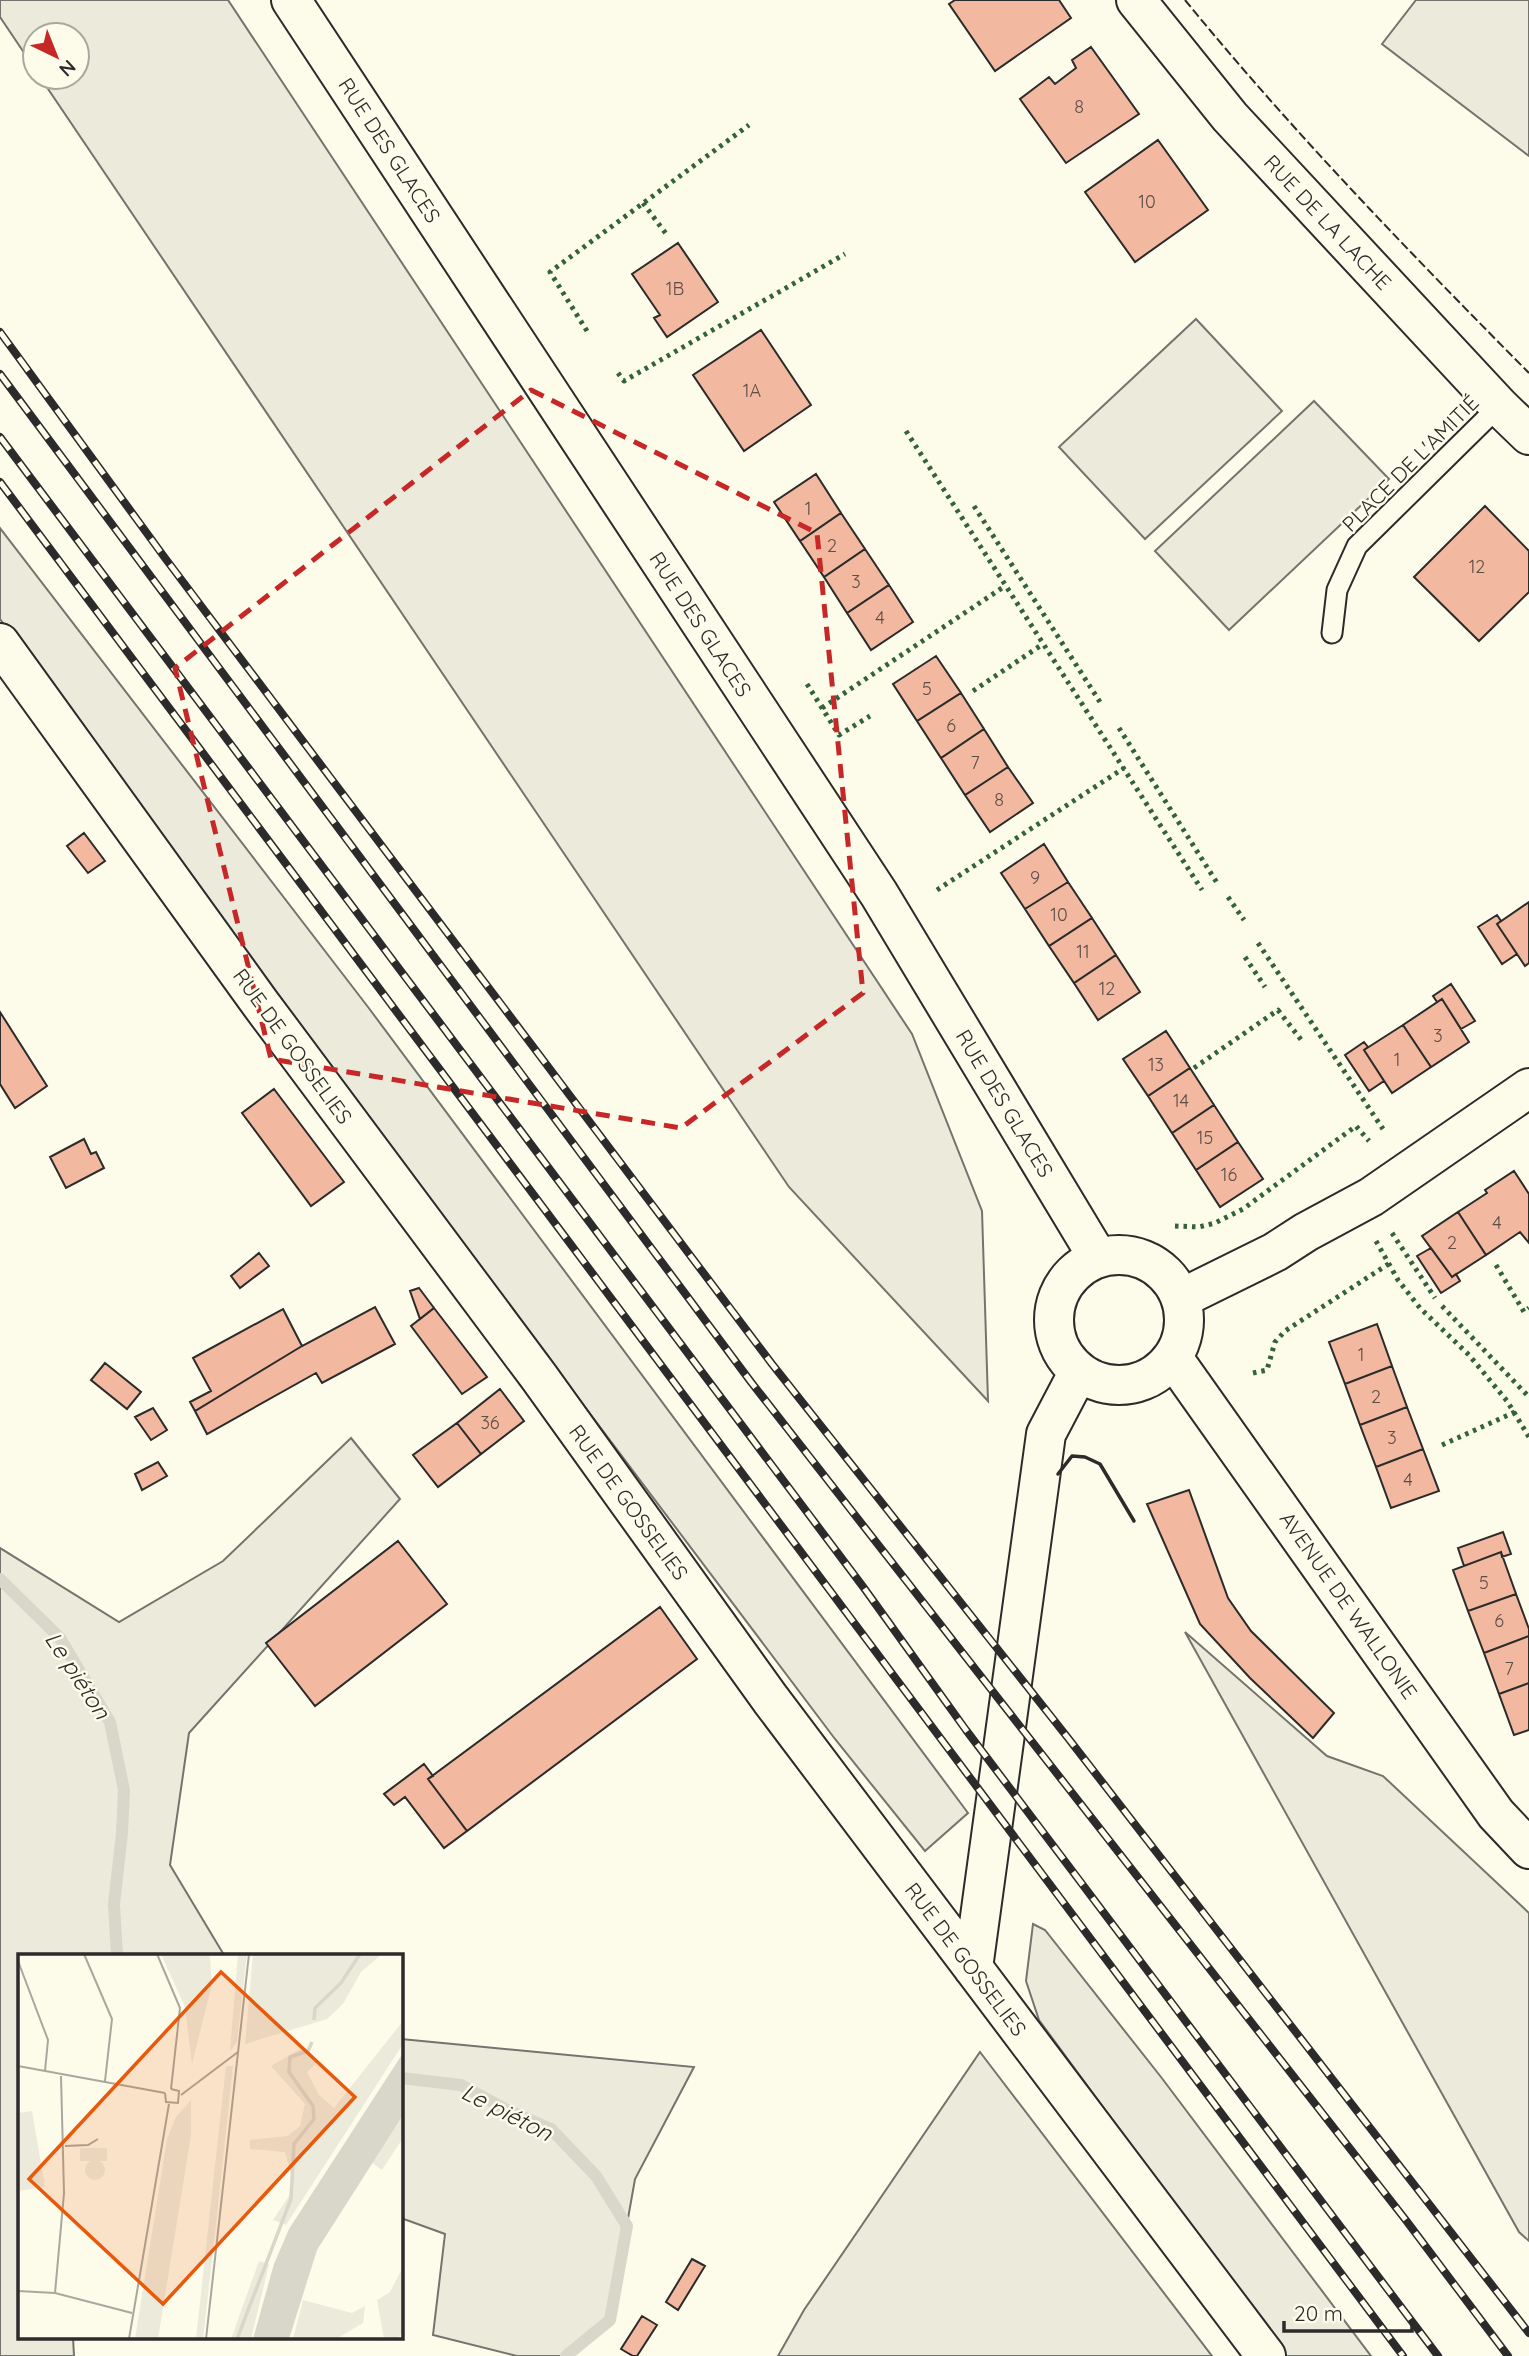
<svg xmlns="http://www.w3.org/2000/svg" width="1529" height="2356" font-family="Quicksand,sans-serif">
<rect width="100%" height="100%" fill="#fdfbea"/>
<!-- green -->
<path fill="#ecebdb" stroke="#74746e" stroke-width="2" d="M 0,0 L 228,0 L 912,1034 L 982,1211 L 988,1401 L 789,1187 L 40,77 L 77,77 L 77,35 L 35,35 L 35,69 L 0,17 Z
M 1416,0 L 1529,0 L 1529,156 L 1382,44 Z
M 1196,319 L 1282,411 L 1145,539 L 1059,447 Z
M 1314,401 L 1389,479 L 1229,630 L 1155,551 Z
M 0,528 L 368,1007 L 968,1813 L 925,1851 L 835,1739 L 502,1297 L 0,619 Z
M 351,1438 L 400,1499 L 189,1733 L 170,1865 L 224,1955 L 19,1955 L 19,2337 L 73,2337 L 74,2356 L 0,2356 L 0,1548 L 119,1622 L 223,1561 Z
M 1185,1632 L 1327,1756 L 1383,1776 L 1529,1913 L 1529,2241 L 1519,2232 Z
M 1033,1924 L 1045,1930 L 1161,2077 L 1371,2356 L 1286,2356 L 1039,2020 L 1026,1981 Z
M 401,2039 L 694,2067 L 635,2179 L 610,2320 L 566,2356 L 517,2356 L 433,2335 L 445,2234 L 401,2218 Z
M 980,2052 L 1212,2356 L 778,2356 L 804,2310 Z"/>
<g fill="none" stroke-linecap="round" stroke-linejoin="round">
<!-- stream -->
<path stroke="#d8d7c9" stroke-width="12" d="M 0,1579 L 60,1638 L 110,1722 L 124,1790 L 122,1833 L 114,1904 L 117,1955
M 401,2078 L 461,2085 L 507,2110 L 551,2129 L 596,2176 L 627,2226 L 610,2320 L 566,2356"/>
</g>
<!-- building -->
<path fill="#f2b8a0" stroke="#2b2b2b" stroke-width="2" d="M 955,0 L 1059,0 L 1071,18 L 995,71 L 949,4 Z
M 1091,47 L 1139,114 L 1066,163 L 1020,99 L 1049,77 L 1055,84 L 1076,68 L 1072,60 Z
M 1158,140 L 1208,210 L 1135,262 L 1085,192 Z
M 678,243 L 718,302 L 667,337 L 654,318 L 660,315 L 632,274 Z
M 761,330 L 811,405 L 744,451 L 693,375 Z
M 816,474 L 841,513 L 800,541 L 774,502 Z
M 1485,506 L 1529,551 L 1529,592 L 1479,641 L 1414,577 Z
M 841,513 L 865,549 L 824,577 L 800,541 Z
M 865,549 L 889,585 L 847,613 L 824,577 Z
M 889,585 L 913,622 L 871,650 L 847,613 Z
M 936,656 L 961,693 L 917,721 L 893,684 Z
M 961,693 L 984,729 L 941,758 L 917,721 Z
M 984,729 L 1008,767 L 965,795 L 941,758 Z
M 1008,767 L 1033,803 L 990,832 L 965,795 Z
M 84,833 L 105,861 L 88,873 L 67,846 Z
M 1044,844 L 1068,882 L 1025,909 L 1001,873 Z
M 1068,882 L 1092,918 L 1049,946 L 1025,909 Z
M 1529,902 L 1529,963 L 1525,966 L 1497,924 Z
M 1497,915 L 1501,921 L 1497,924 L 1517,954 L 1502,964 L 1478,927 Z
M 1092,918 L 1116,955 L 1074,983 L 1049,946 Z
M 1116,955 L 1140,992 L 1098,1020 L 1074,983 Z
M 1451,984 L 1475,1021 L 1461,1029 L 1442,999 L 1437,1002 L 1433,996 Z
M 1442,999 L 1469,1042 L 1431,1067 L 1403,1025 Z
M 0,1012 L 47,1086 L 15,1108 L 0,1084 Z
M 1403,1025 L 1431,1067 L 1392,1093 L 1364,1050 Z
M 1166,1031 L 1190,1068 L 1148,1096 L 1123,1059 Z
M 1364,1042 L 1368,1047 L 1364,1050 L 1384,1081 L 1369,1091 L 1345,1055 Z
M 1190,1068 L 1214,1105 L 1172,1133 L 1148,1096 Z
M 274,1089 L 344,1182 L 311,1206 L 242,1113 Z
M 1214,1105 L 1238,1142 L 1196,1170 L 1172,1133 Z
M 84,1139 L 91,1154 L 96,1152 L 104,1168 L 66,1188 L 50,1157 Z
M 1238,1142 L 1263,1179 L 1220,1207 L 1196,1170 Z
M 1514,1171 L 1529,1194 L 1529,1243 L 1520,1232 L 1486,1255 L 1458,1212 L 1487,1193 L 1485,1190 Z
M 1458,1212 L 1486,1255 L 1452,1277 L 1422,1236 Z
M 1431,1248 L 1452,1277 L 1456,1274 L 1460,1281 L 1441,1293 L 1417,1256 Z
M 259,1253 L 269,1266 L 240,1288 L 231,1276 Z
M 419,1288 L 434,1308 L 420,1319 L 410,1291 Z
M 375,1307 L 395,1344 L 322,1383 L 316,1373 L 207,1434 L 195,1411 L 302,1346 Z
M 434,1308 L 487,1377 L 462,1394 L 411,1326 Z
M 283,1309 L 302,1346 L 195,1411 L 190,1402 L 211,1391 L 193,1358 Z
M 1377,1324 L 1392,1366 L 1345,1384 L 1329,1342 Z
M 105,1363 L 141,1392 L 127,1409 L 91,1380 Z
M 1392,1366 L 1407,1407 L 1360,1425 L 1345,1384 Z
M 500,1389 L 524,1421 L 481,1454 L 457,1423 Z
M 1407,1407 L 1423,1449 L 1376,1467 L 1360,1425 Z
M 153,1408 L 167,1430 L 151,1440 L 135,1417 Z
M 457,1423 L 481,1454 L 438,1487 L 413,1455 Z
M 1423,1449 L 1439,1491 L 1391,1508 L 1376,1467 Z
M 158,1462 L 167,1476 L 142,1490 L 135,1474 Z
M 1189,1490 L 1228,1598 L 1251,1631 L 1334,1713 L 1313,1738 L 1250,1678 L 1200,1624 L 1147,1504 Z
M 1503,1532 L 1511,1554 L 1502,1557 L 1501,1552 L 1464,1566 L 1458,1548 Z
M 398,1541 L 447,1604 L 315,1706 L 266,1643 Z
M 1501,1552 L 1516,1594 L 1468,1611 L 1453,1570 Z
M 1516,1594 L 1529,1629 L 1529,1636 L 1484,1653 L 1468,1611 Z
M 660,1607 L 697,1659 L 467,1831 L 428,1779 Z
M 1529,1636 L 1529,1683 L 1499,1694 L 1484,1653 Z
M 1529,1683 L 1529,1730 L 1514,1735 L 1499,1694 Z
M 424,1764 L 433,1776 L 428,1779 L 467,1831 L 444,1848 L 405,1797 L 394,1805 L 384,1794 Z
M 692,2259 L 705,2266 L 678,2310 L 666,2302 Z
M 642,2316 L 657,2325 L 637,2356 L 633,2356 L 621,2349 Z"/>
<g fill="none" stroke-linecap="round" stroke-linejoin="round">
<!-- lane casing -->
<g stroke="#2b2b2b" stroke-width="23">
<path id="lane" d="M 1332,633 L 1337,590 L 1357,546 L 1499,406"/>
</g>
<!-- street casing -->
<g stroke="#2b2b2b" stroke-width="42">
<path id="street" d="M 291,0 L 879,894 L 1097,1256
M 1136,0 L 1230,117 L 1499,406 L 1529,435
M 0,643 L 260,1003 L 539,1377 L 771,1700 L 1266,2356
M1054 1320a65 65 0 1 1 130 0a65 65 0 1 1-130 0Z
M 1182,1298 L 1275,1252 L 1306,1232 L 1371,1197 L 1529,1088
M 1173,1358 L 1496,1814 L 1529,1849
M 973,1968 L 1046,1434 L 1078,1373"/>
</g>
<!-- lane -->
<use href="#lane" stroke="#fdfbea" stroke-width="19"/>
<!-- street -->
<use href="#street" stroke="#fdfbea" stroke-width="38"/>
<!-- rail casing -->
<g stroke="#2b2b2b" stroke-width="8">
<path id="rail" d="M 0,332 L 165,558 L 772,1364 L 1068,1738 L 1529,2333
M 0,374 L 751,1382 L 1405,2219 L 1508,2356
M 0,437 L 864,1588 L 966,1730 L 1438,2356
M 0,482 L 1403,2356"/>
</g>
<!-- rail -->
<use href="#rail" stroke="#fdfbea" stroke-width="5" stroke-dasharray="16" stroke-linecap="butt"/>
<!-- hedge -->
<path stroke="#34623c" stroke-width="5" stroke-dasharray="3.5 5" stroke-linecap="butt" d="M 643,203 L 667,235
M 587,331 L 550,272 L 749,125
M 618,373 L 624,381 L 845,254
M 906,431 L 1202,890
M 974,506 L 1100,702
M 807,684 L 839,735 L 870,716
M 973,691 L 1043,644
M 822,708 L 1005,586
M 1119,728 L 1219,886
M 937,890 L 1124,768
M 1228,897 L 1244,920
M 1258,943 L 1383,1129
M 1245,957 L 1265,987
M 1194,1068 L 1278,1010 L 1302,1041
M 1175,1226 L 1199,1227 L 1215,1223 L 1243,1209 L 1356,1126 L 1369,1141
M 1392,1233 L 1435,1298
M 1376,1241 L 1398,1280 L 1420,1308 L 1469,1355 L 1507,1401 L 1529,1437
M 1496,1265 L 1524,1312 L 1529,1308
M 1442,1306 L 1529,1397
M 1253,1373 L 1267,1370 L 1275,1342 L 1285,1331 L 1390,1263
M 1442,1445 L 1515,1412"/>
<!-- fence -->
<path stroke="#2b2b2b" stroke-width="2" stroke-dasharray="9 3.5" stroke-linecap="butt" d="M 1185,0 C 1292,131 1410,253 1529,373"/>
<!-- wall -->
<path stroke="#2b2b2b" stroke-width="3.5" d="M 1058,1474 L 1072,1456 L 1085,1457 L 1100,1464 L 1134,1521"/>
</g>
<!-- marked area -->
<path fill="none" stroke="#c62828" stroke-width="5" stroke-dasharray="14 9" stroke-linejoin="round" d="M 531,390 L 817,533 L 863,993 L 681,1128 L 271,1059 L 175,668 Z"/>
<g text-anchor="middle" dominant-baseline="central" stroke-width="5" stroke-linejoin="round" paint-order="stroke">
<!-- number labels -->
<g font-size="18" fill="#5d4e48">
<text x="1079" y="106">8</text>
<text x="1147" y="201">10</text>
<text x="675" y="288">1B</text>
<text x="752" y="390">1A</text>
<text x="808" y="508">1</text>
<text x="832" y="545">2</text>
<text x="1477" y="566">12</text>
<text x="856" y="581">3</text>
<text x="880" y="617">4</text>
<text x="927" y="688">5</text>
<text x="951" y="725">6</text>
<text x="975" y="762">7</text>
<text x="999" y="799">8</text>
<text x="1035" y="877">9</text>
<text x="1059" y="914">10</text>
<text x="1083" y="951">11</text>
<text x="1107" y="988">12</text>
<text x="1438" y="1035">3</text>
<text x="1397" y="1059">1</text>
<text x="1156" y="1064">13</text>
<text x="1181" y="1100">14</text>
<text x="1205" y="1137">15</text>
<text x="1229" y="1174">16</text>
<text x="1497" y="1222">4</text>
<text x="1452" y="1242">2</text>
<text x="1361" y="1354">1</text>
<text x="1376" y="1396">2</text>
<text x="490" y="1422">36</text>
<text x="1392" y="1437">3</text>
<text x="1408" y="1479">4</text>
<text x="1484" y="1582">5</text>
<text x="1499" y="1620">6</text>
<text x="1509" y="1668">7</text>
</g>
<!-- street labels -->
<g font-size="21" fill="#2b2b2b" stroke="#fdfbea">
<text transform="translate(390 150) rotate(57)">RUE DES GLACES</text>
<text transform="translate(1328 222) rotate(47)">RUE DE LA LACHE</text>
<text transform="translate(1410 463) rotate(-45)">PLACE DE L'AMITIÉ</text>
<text transform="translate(701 624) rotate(57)">RUE DES GLACES</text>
<text transform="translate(293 1046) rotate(54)">RUE DE GOSSELIES</text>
<text transform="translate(1005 1103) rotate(59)">RUE DES GLACES</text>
<text transform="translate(629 1502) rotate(54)">RUE DE GOSSELIES</text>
<text transform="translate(1349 1605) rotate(55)">AVENUE DE WALLONIE</text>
<text transform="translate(966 1959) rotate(53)">RUE DE GOSSELIES</text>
</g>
<!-- water labels -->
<g font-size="23" font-style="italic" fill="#2b2b2b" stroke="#fdfbea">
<text transform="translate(78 1675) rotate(57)">Le piéton</text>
<text transform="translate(507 2112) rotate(27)">Le piéton</text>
</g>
</g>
<!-- overview -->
<g transform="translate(18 1954)">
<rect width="385" height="385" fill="#fdfbea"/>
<path d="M 143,0 L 191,0 L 192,4 L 194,30 L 174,110 L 167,53 ZM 220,0 L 229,0 L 219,88 L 212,97 ZM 235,0 L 364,0 L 343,18 L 325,50 L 309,65 L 227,90 ZM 385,67 L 385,90 L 268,271 L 255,266 L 271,242 L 274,224 L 267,198 L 232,195 L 232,186 L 270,182 L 282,172 L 287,150 L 253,112 L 281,96 L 290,97 L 298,110 L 289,118 L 301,141 L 316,154 ZM 208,112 L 215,112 L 197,279 L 185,385 L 178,385 ZM 173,146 L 173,181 L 140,385 L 117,385 L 149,185 L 158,163 ZM 14,157 L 27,233 L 0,237 L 0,159 ZM 385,161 L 385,184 L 364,216 L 353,208 ZM 62,194 L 89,194 L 89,207 L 62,207 ZM67 216a10 10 0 1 1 20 0a10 10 0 1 1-20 0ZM 241,307 L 251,310 L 233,385 L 213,385 ZM 385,313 L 385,378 L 379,385 L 366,385 L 359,346 L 372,338 ZM 285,346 L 334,359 L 347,352 L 345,369 L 318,385 L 275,385 Z" fill="#ecebdb"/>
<path d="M 385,99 L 385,161 L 299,296 L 271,385 L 235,385 L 256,310 L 271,275 Z" fill="#d8d7c9"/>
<path fill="none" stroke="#d8d7c9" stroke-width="3.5" d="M 296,66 L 297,54 L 323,29 L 342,0M 219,385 L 273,245 L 276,190 L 296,165 L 295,152 L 271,118 L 272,103 L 290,97 L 294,88"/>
<path fill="none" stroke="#a9a89e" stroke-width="2" d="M 66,0 L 94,65 L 87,127M 139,0 L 162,54 L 153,135M 0,7 L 30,86 L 27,117M 0,112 L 147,139M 147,139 L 148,148 L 160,149 L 161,137 L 153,135M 163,141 L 220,98M 47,192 L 70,191 L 80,185M 0,337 L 37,339 L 114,359M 37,339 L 46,239 L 43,122M 111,385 L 151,150M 188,385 L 231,0"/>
<path fill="#e8590c" fill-opacity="0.15" stroke="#e8590c" stroke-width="3.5" d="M 203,18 L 337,143 L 145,350 L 11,225 Z"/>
<rect width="385" height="385" fill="none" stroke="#2b2b2b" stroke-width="3.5"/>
</g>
<!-- north arrow -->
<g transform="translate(56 56) rotate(137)"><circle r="33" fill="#fdfbea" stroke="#a9a89e" stroke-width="2"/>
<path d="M0-5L12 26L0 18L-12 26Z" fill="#c62828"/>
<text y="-10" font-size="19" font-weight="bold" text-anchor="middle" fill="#2b2b2b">N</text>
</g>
<!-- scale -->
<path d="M1284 2321v10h128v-10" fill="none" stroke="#2b2b2b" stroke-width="3.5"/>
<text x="1294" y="2321" font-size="21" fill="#2b2b2b" stroke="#fdfbea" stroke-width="5" paint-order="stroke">20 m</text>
</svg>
